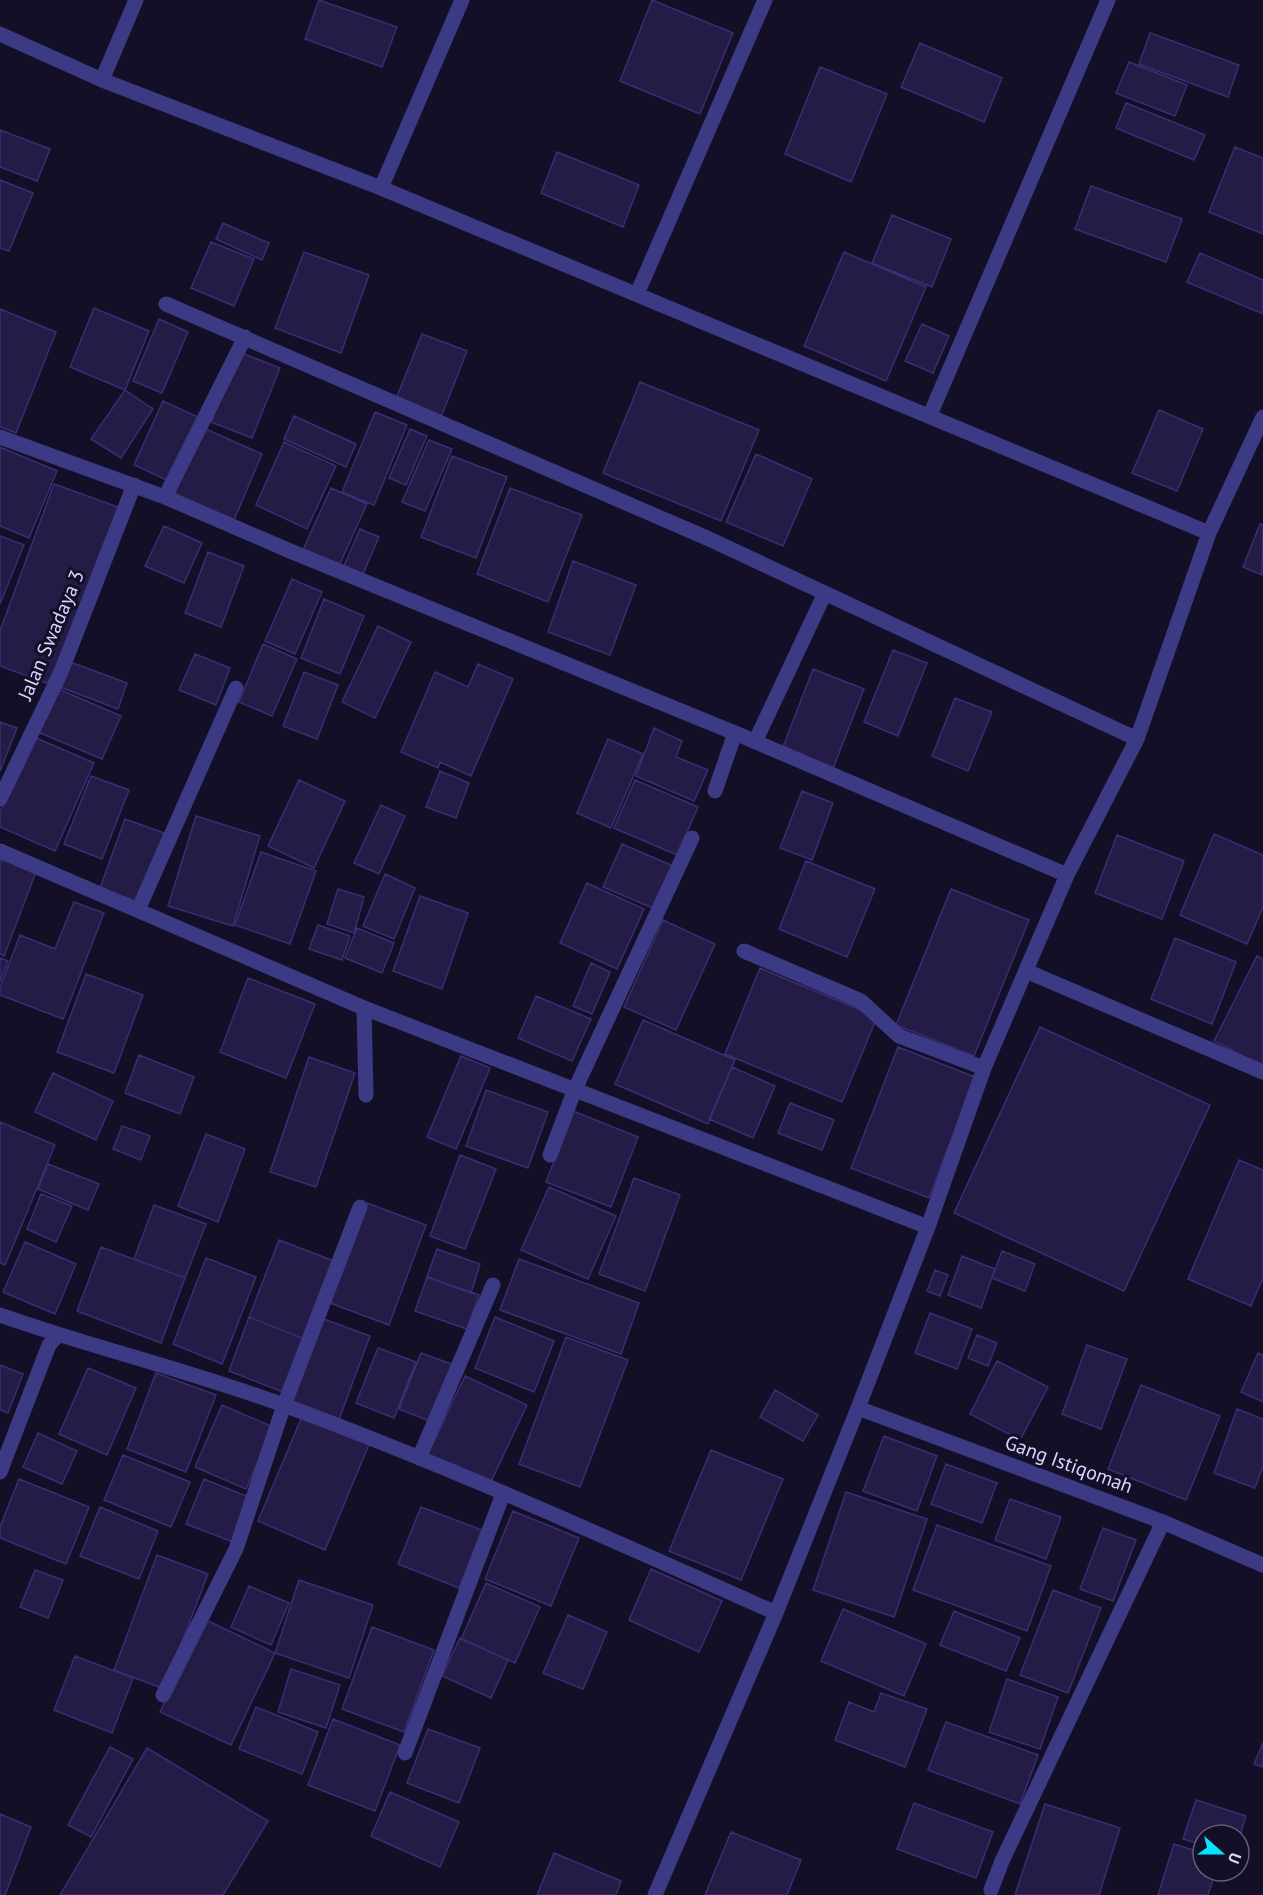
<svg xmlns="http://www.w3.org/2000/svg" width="1263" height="1895" font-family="'PT Sans',sans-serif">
<rect width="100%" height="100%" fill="#130f26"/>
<!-- building -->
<path fill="#241b47" stroke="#3b2d73" stroke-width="1.5" d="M 319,0 L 397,27 L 382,67 L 305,39 Z
M 652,0 L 733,33 L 700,114 L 620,81 Z
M 1150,33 L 1239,65 L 1228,97 L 1139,64 Z
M 920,43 L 1002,78 L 984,122 L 901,87 Z
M 1129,62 L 1187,85 L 1175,116 L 1116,93 Z
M 820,67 L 887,94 L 851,182 L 785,154 Z
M 1126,103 L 1205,135 L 1194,160 L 1116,128 Z
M 0,130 L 50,149 L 37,181 L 0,167 Z
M 1235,147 L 1263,158 L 1263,234 L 1209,212 Z
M 557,152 L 639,185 L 623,227 L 541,193 Z
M 0,180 L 33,193 L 9,251 L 0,248 Z
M 1091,186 L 1182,219 L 1166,262 L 1075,229 Z
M 892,215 L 951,239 L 932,287 L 872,263 Z
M 223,223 L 269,243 L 262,260 L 216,239 Z
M 211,242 L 254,259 L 234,306 L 191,288 Z
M 304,252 L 369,275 L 341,353 L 275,328 Z
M 844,252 L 926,287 L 886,381 L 804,346 Z
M 1200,253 L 1263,280 L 1263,314 L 1187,282 Z
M 94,308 L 149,331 L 125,390 L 70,367 Z
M 0,309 L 56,332 L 16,433 L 0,427 Z
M 159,319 L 188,332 L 162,393 L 133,381 Z
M 922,324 L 949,336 L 933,373 L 905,361 Z
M 422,334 L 467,351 L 441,417 L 396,399 Z
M 239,352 L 280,368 L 252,438 L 211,422 Z
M 640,382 L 759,430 L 721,521 L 603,473 Z
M 125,390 L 153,409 L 121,458 L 91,439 Z
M 163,401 L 200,418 L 171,482 L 134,465 Z
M 1159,410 L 1203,429 L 1177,491 L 1132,473 Z
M 375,412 L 407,425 L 374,505 L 342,492 Z
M 294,416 L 356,444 L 346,467 L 284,439 Z
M 201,427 L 262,454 L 234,520 L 173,494 Z
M 410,429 L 427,436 L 406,485 L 389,478 Z
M 429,440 L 452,449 L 425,511 L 402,502 Z
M 284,442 L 336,466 L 307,529 L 256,505 Z
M 0,447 L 57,471 L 29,538 L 0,526 Z
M 756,454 L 812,479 L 783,546 L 726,522 Z
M 452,456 L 507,477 L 476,558 L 421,537 Z
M 54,484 L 118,507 L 52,685 L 0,666 L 0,631 Z
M 331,488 L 367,504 L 338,568 L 302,552 Z
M 510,488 L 582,515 L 548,602 L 477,574 Z
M 1260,524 L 1263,525 L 1262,575 L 1243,567 Z
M 164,526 L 202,543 L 184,583 L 145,566 Z
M 360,529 L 379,537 L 363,574 L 344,566 Z
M 0,536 L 24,545 L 0,604 Z
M 208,552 L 244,566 L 221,627 L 185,613 Z
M 573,561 L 636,585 L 610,655 L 548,632 Z
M 292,579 L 322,592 L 295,654 L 265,641 Z
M 324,599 L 364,616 L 340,674 L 301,658 Z
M 378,626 L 411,642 L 375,718 L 342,702 Z
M 263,644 L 297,659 L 272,716 L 239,702 Z
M 893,650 L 927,663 L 898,736 L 864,722 Z
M 195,654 L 230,668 L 216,705 L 179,690 Z
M 70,662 L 127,683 L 118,709 L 60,687 Z
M 478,664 L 513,679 L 471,776 L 440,762 L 438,768 L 401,752 L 435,672 L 468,687 Z
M 813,669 L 864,689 L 832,771 L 781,752 Z
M 304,672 L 338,685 L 317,739 L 283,726 Z
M 56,688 L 121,716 L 102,759 L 38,732 Z
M 955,698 L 992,712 L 968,771 L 932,756 Z
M 0,722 L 17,728 L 0,771 Z
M 654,728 L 682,741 L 676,757 L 708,770 L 694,801 L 636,776 Z
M 34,737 L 94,763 L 55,851 L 0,827 L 0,812 Z
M 608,739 L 643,754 L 611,828 L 577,813 Z
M 440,771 L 469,783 L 456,818 L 426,807 Z
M 91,776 L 129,790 L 102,859 L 64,844 Z
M 299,780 L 345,801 L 314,868 L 268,846 Z
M 635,780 L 698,807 L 677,855 L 614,828 Z
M 802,791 L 833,803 L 812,860 L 780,848 Z
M 381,805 L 405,816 L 379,874 L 354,863 Z
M 196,816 L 260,836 L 233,926 L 168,906 Z
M 125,819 L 164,833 L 139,902 L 100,888 Z
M 1214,834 L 1263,855 L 1263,907 L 1247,944 L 1180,915 Z
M 1117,835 L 1184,861 L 1162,919 L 1095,893 Z
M 622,844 L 673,866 L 655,909 L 603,887 Z
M 261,852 L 316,871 L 290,944 L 235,925 Z
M 0,859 L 36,872 L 4,956 L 0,954 Z
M 806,861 L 875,889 L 847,957 L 779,929 Z
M 385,874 L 415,888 L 394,939 L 363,926 Z
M 587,883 L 644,909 L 617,969 L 560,943 Z
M 338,889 L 364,897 L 354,933 L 327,924 Z
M 951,889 L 1029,920 L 974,1056 L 896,1025 Z
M 420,896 L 468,913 L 442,989 L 393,971 Z
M 74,902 L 104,913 L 63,1019 L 0,995 L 0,988 L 20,935 L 55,949 Z
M 663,920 L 715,944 L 676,1030 L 624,1007 Z
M 318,925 L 350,936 L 342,960 L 309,949 Z
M 357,928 L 394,943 L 382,973 L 345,958 Z
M 1175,938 L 1236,962 L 1212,1024 L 1151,999 Z
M 1257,956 L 1263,959 L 1263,1066 L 1214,1041 Z
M 0,958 L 8,961 L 0,982 Z
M 591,963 L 610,972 L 592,1014 L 573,1006 Z
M 760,968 L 877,1017 L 842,1102 L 725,1054 Z
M 86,974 L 143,995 L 114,1073 L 57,1052 Z
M 248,978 L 315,1004 L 286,1078 L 220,1052 Z
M 536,996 L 591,1019 L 572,1061 L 518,1038 Z
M 643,1020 L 735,1060 L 708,1124 L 615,1084 Z
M 1040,1027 L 1210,1105 L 1124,1291 L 954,1213 Z
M 898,1047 L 975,1077 L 929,1198 L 851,1168 Z
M 139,1055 L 194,1077 L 180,1114 L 125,1093 Z
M 461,1056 L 490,1068 L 456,1149 L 427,1137 Z
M 309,1057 L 355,1073 L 316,1187 L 270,1172 Z
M 732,1067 L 775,1086 L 753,1138 L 709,1119 Z
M 53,1073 L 113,1101 L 96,1140 L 35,1112 Z
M 486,1090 L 548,1112 L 528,1168 L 466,1146 Z
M 790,1103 L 834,1120 L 822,1150 L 778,1133 Z
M 573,1111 L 638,1137 L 611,1207 L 546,1182 Z
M 0,1122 L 55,1145 L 5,1265 L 0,1263 Z
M 122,1126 L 150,1136 L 141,1160 L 113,1149 Z
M 206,1134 L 245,1149 L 218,1222 L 178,1206 Z
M 460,1155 L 496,1169 L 465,1249 L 430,1236 Z
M 1239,1160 L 1263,1170 L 1263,1278 L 1251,1306 L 1188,1279 Z
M 48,1164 L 99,1184 L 88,1210 L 38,1189 Z
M 634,1178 L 680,1195 L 645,1291 L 599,1274 Z
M 549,1187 L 616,1216 L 588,1279 L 521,1250 Z
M 41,1194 L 72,1206 L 56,1242 L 27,1229 Z
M 367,1203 L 426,1225 L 389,1325 L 330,1303 Z
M 154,1205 L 206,1224 L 185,1278 L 134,1259 Z
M 279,1240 L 334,1261 L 304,1339 L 249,1317 Z
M 25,1242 L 76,1264 L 55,1314 L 3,1292 Z
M 101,1247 L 185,1278 L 161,1343 L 77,1311 Z
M 437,1249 L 480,1264 L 471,1293 L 427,1277 Z
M 1002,1251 L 1035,1264 L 1025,1291 L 992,1278 Z
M 962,1256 L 995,1269 L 981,1308 L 948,1295 Z
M 206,1258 L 256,1277 L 222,1364 L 173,1344 Z
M 519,1259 L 639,1303 L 621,1354 L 500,1310 Z
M 935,1270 L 948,1275 L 940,1296 L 927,1291 Z
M 427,1277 L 479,1295 L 467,1329 L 415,1311 Z
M 930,1313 L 972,1329 L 957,1369 L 915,1353 Z
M 249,1317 L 304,1339 L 283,1392 L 229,1371 Z
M 495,1317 L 554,1341 L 534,1392 L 475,1368 Z
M 321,1318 L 370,1336 L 338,1422 L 290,1404 Z
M 977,1335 L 997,1343 L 988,1366 L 968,1358 Z
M 566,1337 L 628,1360 L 580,1487 L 519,1464 Z
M 1087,1345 L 1127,1359 L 1101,1429 L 1062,1414 Z
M 378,1348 L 416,1362 L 394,1418 L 356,1403 Z
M 421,1353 L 454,1365 L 432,1422 L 399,1409 Z
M 1258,1353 L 1263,1355 L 1263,1402 L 1241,1392 Z
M 997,1361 L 1048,1387 L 1020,1440 L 970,1414 Z
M 0,1365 L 23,1374 L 8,1413 L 0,1410 Z
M 88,1368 L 136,1388 L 107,1455 L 59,1434 Z
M 156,1373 L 216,1395 L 186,1472 L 127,1449 Z
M 465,1376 L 527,1405 L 489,1486 L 427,1456 Z
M 1141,1385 L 1220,1416 L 1186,1500 L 1108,1469 Z
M 775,1390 L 818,1415 L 803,1441 L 760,1417 Z
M 222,1405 L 273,1427 L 246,1489 L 195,1467 Z
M 1237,1409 L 1263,1419 L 1263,1466 L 1255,1488 L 1214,1473 Z
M 303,1414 L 370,1442 L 325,1550 L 258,1521 Z
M 38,1433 L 77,1451 L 62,1484 L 23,1467 Z
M 884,1436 L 937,1456 L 917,1511 L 863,1491 Z
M 711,1450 L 783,1479 L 741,1580 L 669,1551 Z
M 123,1455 L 190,1482 L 171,1527 L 104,1500 Z
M 946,1464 L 997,1483 L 982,1523 L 931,1504 Z
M 19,1479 L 89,1507 L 66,1564 L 0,1538 L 0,1527 Z
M 204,1479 L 251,1498 L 233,1542 L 186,1524 Z
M 846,1492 L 927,1519 L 894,1617 L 813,1590 Z
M 1010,1499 L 1061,1517 L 1046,1559 L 995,1540 Z
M 100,1507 L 158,1531 L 139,1579 L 80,1556 Z
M 421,1507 L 482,1530 L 459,1588 L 398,1564 Z
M 513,1511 L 579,1538 L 551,1606 L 485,1579 Z
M 937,1525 L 1051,1566 L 1027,1631 L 913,1590 Z
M 1103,1528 L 1136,1540 L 1113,1601 L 1080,1589 Z
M 157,1555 L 208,1574 L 164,1689 L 114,1670 Z
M 651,1569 L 722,1601 L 699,1652 L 629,1620 Z
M 35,1570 L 63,1580 L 48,1618 L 20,1607 Z
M 299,1580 L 373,1605 L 349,1678 L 275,1653 Z
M 486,1583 L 540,1607 L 515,1663 L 461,1639 Z
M 249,1586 L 289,1603 L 271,1645 L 231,1627 Z
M 1053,1590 L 1101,1608 L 1068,1693 L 1020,1675 Z
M 843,1609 L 926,1644 L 904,1696 L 821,1661 Z
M 954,1611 L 1020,1638 L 1006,1671 L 940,1645 Z
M 568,1615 L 607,1632 L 583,1689 L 543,1673 Z
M 204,1619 L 275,1653 L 231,1745 L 160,1712 Z
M 372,1627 L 434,1650 L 404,1732 L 342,1709 Z
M 460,1638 L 508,1660 L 491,1698 L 442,1676 Z
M 75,1656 L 133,1678 L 112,1733 L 54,1710 Z
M 291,1669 L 340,1685 L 326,1728 L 278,1712 Z
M 1007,1679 L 1058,1697 L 1040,1749 L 989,1732 Z
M 881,1693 L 927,1709 L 905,1767 L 835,1740 L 849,1702 L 874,1712 Z
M 256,1707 L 318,1732 L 302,1774 L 239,1749 Z
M 333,1719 L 400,1745 L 375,1811 L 308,1785 Z
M 946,1722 L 1038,1755 L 1020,1804 L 928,1770 Z
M 428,1729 L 480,1748 L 459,1803 L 407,1783 Z
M 1263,1743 L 1263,1767 L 1254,1764 Z
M 110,1747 L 133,1759 L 91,1837 L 68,1825 Z
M 147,1748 L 268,1821 L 223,1895 L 60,1895 Z
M 390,1792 L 459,1822 L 440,1867 L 371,1836 Z
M 1196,1800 L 1246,1816 L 1239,1839 L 1239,1835 L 1203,1835 L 1203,1845 L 1183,1839 Z
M 914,1803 L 993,1832 L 976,1878 L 897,1849 Z
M 1045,1804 L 1120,1828 L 1099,1895 L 1015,1895 Z
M 0,1814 L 31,1827 L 5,1895 L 0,1895 Z
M 731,1832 L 801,1860 L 787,1895 L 705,1895 Z
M 1174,1844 L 1203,1853 L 1203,1871 L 1216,1871 L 1208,1895 L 1158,1895 Z
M 554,1853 L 621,1881 L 616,1895 L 537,1895 Z"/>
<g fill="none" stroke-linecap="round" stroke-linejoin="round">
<!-- minor -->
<path stroke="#3d3a85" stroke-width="15" d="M 0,34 L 102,80 L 381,188 L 1209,533
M 102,80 L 136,0
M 381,188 L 462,0
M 637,294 L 765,0
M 166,304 L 707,538 L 1137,739
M 930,415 L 1108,0
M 0,437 L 165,497 L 290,551 L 735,733 L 1067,875
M 165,497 L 245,337
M 755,742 L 825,593
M 715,791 L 735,733
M 0,799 L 61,672 L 134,485
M 0,851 L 364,1008 L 928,1227
M 138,910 L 236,688
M 744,951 L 861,1001 L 899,1036 L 984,1068
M 1026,971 L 1263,1072
M 364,1008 L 366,1095
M 550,1155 L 575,1089 L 692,838
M 0,1315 C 94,1348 192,1371 286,1406 C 452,1467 614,1541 776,1613
M 858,1408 L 1163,1522 L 1263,1565
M 419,1458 L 493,1285
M 0,1472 L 49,1345 L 58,1335
M 163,1695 L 236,1549 L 284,1405 L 360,1207
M 405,1753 L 503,1494
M 991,1890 L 1002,1861 L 1163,1522
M 655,1895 L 776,1613 L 858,1408 L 928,1227 L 984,1068 L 1067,875 L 1137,739 L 1209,533 L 1263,417"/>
</g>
<g text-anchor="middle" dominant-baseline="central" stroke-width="6" stroke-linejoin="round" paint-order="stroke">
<!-- street labels -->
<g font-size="20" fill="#d9d4ff" stroke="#130f26">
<text transform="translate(51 635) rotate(-67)">Jalan Swadaya 3</text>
<text transform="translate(1069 1464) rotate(20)">Gang Istiqomah</text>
</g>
</g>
<!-- north arrow -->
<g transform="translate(1221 1853) rotate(111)"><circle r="28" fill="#130f26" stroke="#625e7d" stroke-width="1.5"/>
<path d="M0-4.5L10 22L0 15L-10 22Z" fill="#00e5ff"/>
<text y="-9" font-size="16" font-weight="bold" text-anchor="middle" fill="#d9d4ff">U</text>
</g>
</svg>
